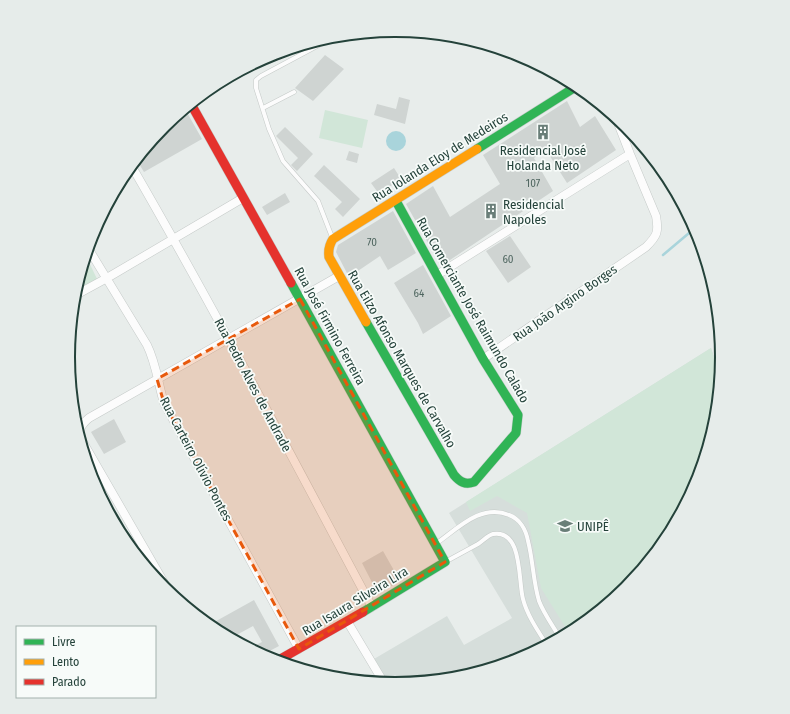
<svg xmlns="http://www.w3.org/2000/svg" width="790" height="714" font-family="'Fira Sans Condensed',sans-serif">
<rect width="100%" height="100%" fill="#e8edeb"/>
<!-- built -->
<path fill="#d6dedb" d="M 711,348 L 720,376 L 716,421 L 697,482 L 667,539 L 626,588 L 576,629 L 520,659 L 459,678 L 395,684 L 388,683 L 374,659 L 447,616 L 464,645 L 512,618 L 449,513 Z"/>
<!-- green -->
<path fill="#d1e6d8" d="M 325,110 L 368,120 L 362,148 L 319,138 Z
M 86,256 L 97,279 L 75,290 Z
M 711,348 L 720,376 L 716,421 L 697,482 L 667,539 L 626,588 L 576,629 L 569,633 L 541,588 L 527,513 L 497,496 L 470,511 L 466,502 Z"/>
<!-- water -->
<path fill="#a9d4db" d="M386 141a10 10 0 1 1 20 0a10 10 0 1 1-20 0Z"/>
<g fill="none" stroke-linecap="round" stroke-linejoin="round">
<!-- stream -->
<path stroke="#a9d4db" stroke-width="2.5" d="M 663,255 L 695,228"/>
</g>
<!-- building -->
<path fill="#cfd4d2" d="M 325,55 L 344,69 L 313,101 L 295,88 Z
M 399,97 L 410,100 L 405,124 L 374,115 L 377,104 L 396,109 Z
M 567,101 L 580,127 L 595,116 L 616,150 L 567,183 L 546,150 L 534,158 L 553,191 L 441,266 L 406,204 L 433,186 L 450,217 L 500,184 L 483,155 Z
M 185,109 L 202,139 L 144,172 L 136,159 L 164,126 Z
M 285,127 L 313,154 L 297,171 L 291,165 L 298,158 L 276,136 Z
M 349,151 L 359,154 L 357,163 L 346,160 Z
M 324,165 L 360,199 L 343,217 L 335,209 L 342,202 L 314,176 Z
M 394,168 L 401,179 L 379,194 L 371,183 Z
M 285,193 L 290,202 L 267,215 L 262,207 Z
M 393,211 L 416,253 L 388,270 L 380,256 L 349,277 L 336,252 L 338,245 Z
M 510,236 L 531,267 L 508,283 L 486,251 Z
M 423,265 L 451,316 L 423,334 L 418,323 L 394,283 Z
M 114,419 L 126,442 L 104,454 L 91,432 Z
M 383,551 L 400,581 L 378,594 L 362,563 Z
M 254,600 L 279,646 L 262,655 L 250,648 L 262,642 L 253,626 L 231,638 L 209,625 Z"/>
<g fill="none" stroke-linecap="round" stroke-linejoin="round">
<!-- lane casing -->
<g stroke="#c5cac8" stroke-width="5">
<path id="lane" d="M 319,45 L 261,76 L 256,80 L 256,88 L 269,129 L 283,161 L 318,201 L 332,237
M 263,108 L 294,92
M 437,543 C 458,528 482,503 509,515 C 520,519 526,530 528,541 C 533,560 533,581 539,601 C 544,614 553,626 560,638
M 445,562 C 456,556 467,550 478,544 C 483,541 488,535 493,534 C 523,529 518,581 523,599 C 527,615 538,631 547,645"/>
</g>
<!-- street casing -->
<g stroke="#c5cac8" stroke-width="9">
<path id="street" d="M 131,165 C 215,310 293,459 372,607
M 88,248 L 147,345 C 156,363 158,383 164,403 L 299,649
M 437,275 L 630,154
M 74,296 L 107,278 L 243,198
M 483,359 L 646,247 C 657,236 659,232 656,216 L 630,154 L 616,118
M 170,593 L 80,437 C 79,428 82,424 89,418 L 339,276
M 347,621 L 384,683"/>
</g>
<!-- fast casing -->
<g stroke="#c3cbc8" stroke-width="10">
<path id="fast" d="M 477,149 L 577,86
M 291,283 L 445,562 L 363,612
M 366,322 L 454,475 C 460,482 465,485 474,482 L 516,433 L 518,415 L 483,359 L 396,201"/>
</g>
<!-- slow casing -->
<g stroke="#c3cbc8" stroke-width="10">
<path id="slow" d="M 366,322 L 329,257 C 328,250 329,245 333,239 L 477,149"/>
</g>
<!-- jam casing -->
<g stroke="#c3cbc8" stroke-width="10">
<path id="jam" d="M 191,104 L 291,283
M 277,661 L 363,612"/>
</g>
<!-- lane -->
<use href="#lane" stroke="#fcfcfc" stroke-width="4"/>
<!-- street -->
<use href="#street" stroke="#fcfcfc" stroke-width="8"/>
<!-- fast -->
<use href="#fast" stroke="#30b455" stroke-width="9"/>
<!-- slow -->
<use href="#slow" stroke="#ff9f0a" stroke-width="9"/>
<!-- jam -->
<use href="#jam" stroke="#e5322d" stroke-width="9"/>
</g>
<!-- marked area -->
<path fill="#e8590c" fill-opacity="0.2" stroke="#e8590c" stroke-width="3" stroke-dasharray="8 5" stroke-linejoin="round" d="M 300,299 L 445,562 L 299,649 L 164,403 L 157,379 Z"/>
<!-- icons -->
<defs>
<g id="building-bare" transform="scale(1.2)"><path d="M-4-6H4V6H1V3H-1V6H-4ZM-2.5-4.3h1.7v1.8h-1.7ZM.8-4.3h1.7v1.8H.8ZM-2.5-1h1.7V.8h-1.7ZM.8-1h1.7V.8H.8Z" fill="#697e78" stroke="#f7fbf9" stroke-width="2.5" paint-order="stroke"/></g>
<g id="university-bare" transform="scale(1.2)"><path d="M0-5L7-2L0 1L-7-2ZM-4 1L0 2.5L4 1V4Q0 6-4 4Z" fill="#697e78" stroke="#f7fbf9" stroke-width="2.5" paint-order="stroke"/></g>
</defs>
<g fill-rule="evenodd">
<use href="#building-bare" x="543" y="132"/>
<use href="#building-bare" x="491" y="211"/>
<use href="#university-bare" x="565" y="526"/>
</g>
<g text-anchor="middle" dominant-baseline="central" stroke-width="3.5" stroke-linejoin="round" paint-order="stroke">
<!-- number labels -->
<g font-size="11" fill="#506761">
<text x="533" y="183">107</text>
<text x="372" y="242">70</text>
<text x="508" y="259">60</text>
<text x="419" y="293">64</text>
</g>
<!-- poi labels -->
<g font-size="13" fill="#24423a" stroke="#f7fbf9" text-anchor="start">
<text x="543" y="150" text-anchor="middle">Residencial José<tspan x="543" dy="15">Holanda Neto</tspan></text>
<text x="503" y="204">Residencial<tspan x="503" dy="15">Napoles</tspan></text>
<text x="577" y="526">UNIPÊ</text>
</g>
<!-- street labels -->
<g font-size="13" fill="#24423a" stroke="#f7fbf9">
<text transform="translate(440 157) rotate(-32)">Rua Iolanda Eloy de Medeiros</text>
<text transform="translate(565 303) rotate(-35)">Rua João Argino Borges</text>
<text transform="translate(473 310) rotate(60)">Rua Comerciante José Raimundo Calado</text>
<text transform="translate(330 326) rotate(61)">Rua José Firmino Ferreira</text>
<text transform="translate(402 359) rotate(60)">Rua Eilzo Afonso Marques de Carvalho</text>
<text transform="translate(253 385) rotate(62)">Rua Pedro Alves de Andrade</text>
<text transform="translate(196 459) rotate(62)">Rua Carteiro Olívio Pontes</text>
<text transform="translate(355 601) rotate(-31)">Rua Isaura Silveira Lira</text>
</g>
</g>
<!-- crop -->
<path d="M0 0H790V714H0ZM75 357a320 320 0 1 1 640 0a320 320 0 1 1-640 0Z" fill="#e6ecea" fill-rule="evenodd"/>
<path fill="none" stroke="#24423a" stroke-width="2" d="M75 357a320 320 0 1 1 640 0a320 320 0 1 1-640 0Z"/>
<!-- legend -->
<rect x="16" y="626" width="140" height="72" fill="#f7fbf9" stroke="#a3b1ad"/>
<rect x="24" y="639" width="20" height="6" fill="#30b455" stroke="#a3b1ad"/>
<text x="52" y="646" font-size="12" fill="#24423a">Livre</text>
<rect x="24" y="659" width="20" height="6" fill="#ff9f0a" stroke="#a3b1ad"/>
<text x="52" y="666" font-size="12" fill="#24423a">Lento</text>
<rect x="24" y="679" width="20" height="6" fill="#e5322d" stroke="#a3b1ad"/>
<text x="52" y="686" font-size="12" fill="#24423a">Parado</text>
</svg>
